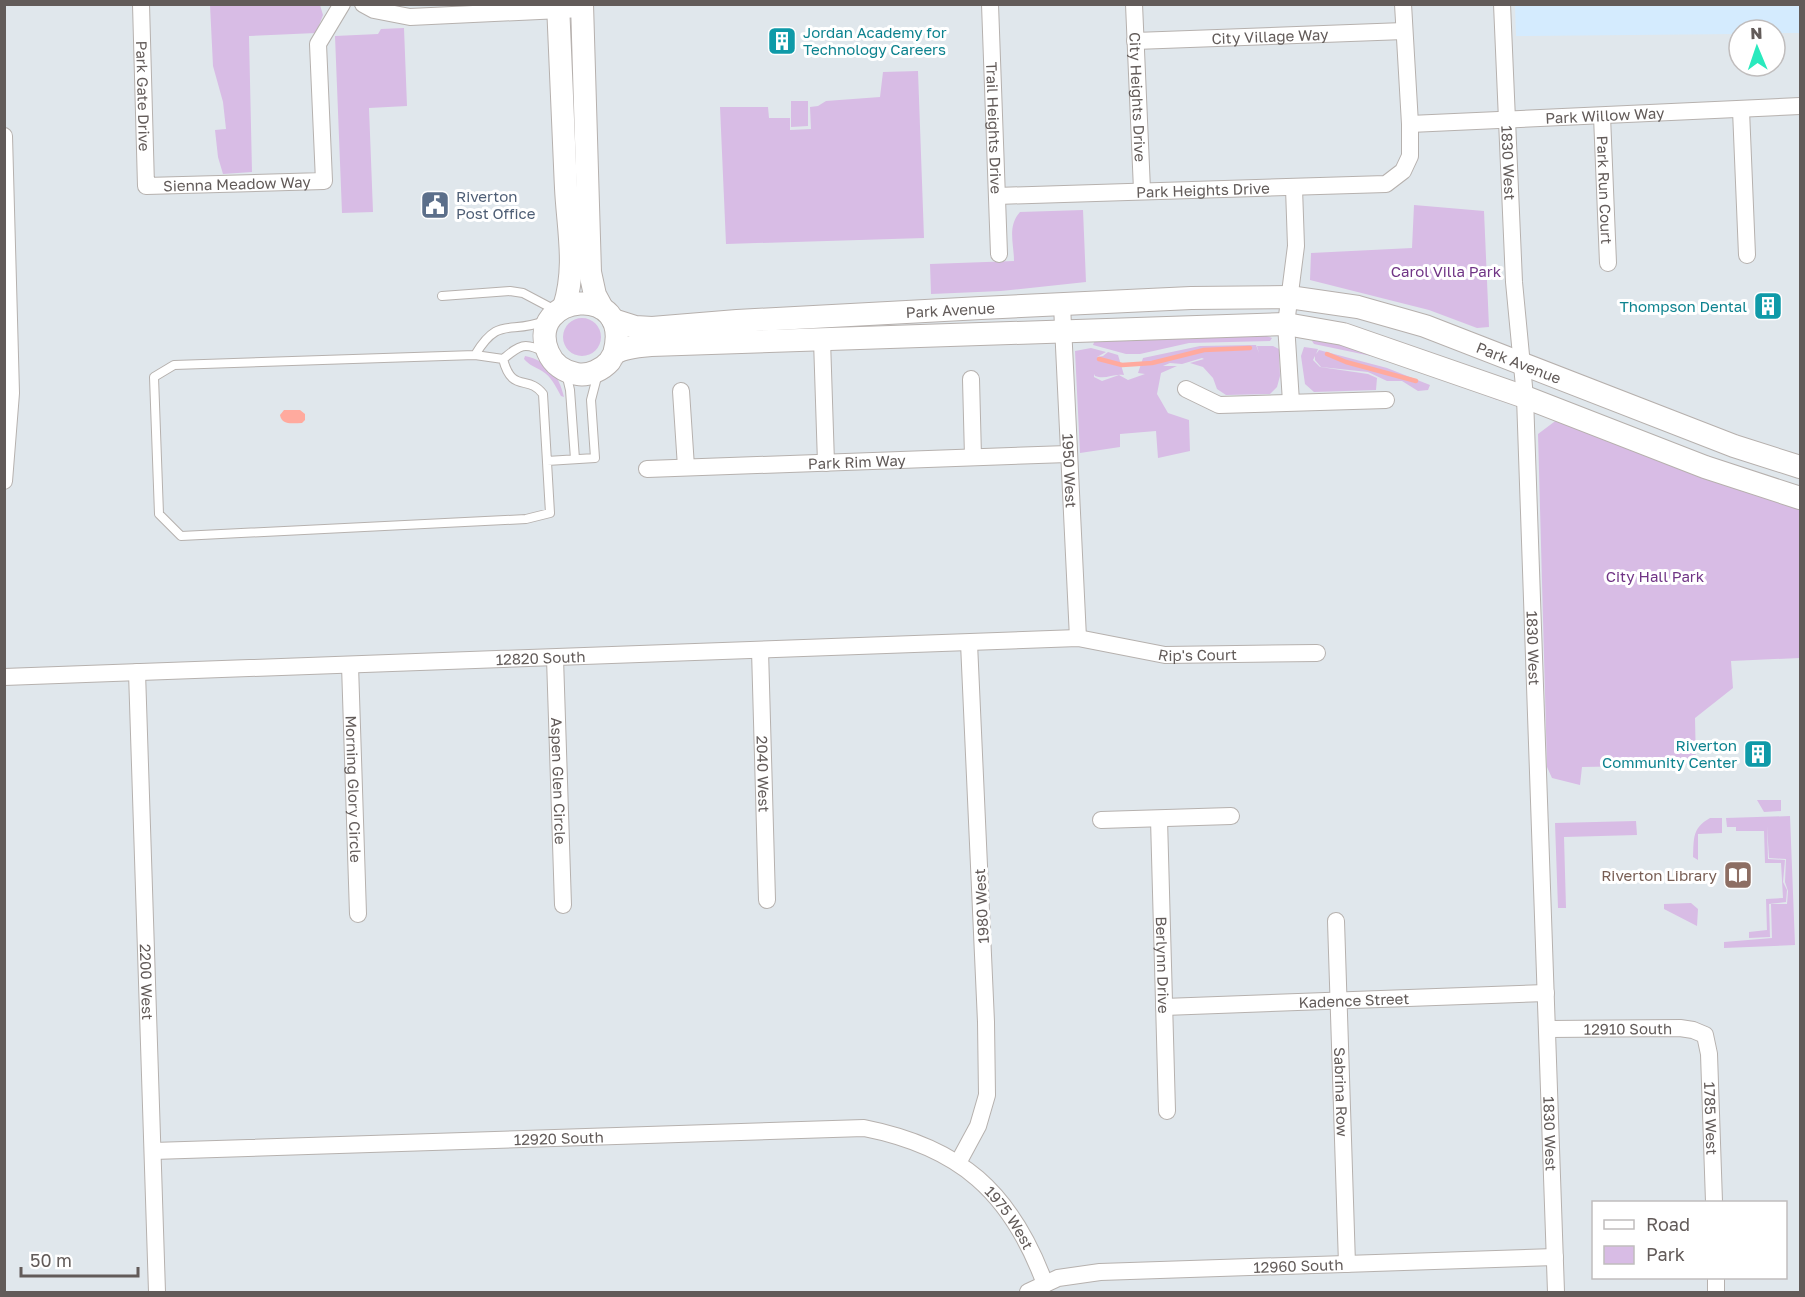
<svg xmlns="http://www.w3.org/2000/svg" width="1805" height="1297" font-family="'Golos Text',sans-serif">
<rect width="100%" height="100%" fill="#e0e7ec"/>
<!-- commercial -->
<path fill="#d4ebfe" d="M 1515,5 L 1800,5 L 1800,33 L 1775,33 L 1775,30 L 1739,30 L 1739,34 L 1516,36 Z"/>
<!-- green -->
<path fill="#d8bce5" d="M 210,5 L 320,5 L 323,15 L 316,33 L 249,36 L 252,172 L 223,174 L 218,157 L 215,130 L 226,129 L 223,102 L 213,66 Z
M 404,28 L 407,106 L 369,108 L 373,212 L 342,213 L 335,36 L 378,34 L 381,29 Z
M 918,71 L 924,238 L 726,244 L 720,107 L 768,107 L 769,118 L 790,118 L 790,130 L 811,129 L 810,107 L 818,106 L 826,101 L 880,97 L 883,72 Z
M 791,101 L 808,101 L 808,126 L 791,127 Z
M 1414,205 L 1484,211 L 1489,327 L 1477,328 L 1429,310 L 1310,280 L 1311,253 L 1412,248 Z
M 1083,210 L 1086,282 L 1001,291 L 931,294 L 930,264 L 1014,261 C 1014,244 1007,226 1020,212 Z
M563 337a19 19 0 1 1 38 0a19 19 0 1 1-38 0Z
M 1264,335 L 1272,338 L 1270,341 L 1189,343 L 1140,354 L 1126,354 L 1093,345 L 1095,340 Z
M 1318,339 L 1376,351 L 1495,395 L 1497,400 L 1472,389 L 1376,357 L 1314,344 L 1312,341 Z
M 1256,345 L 1259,353 L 1257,346 L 1273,346 L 1279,349 L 1280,376 L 1277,387 L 1270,394 L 1226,395 L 1217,389 L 1213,378 L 1203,367 L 1190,363 L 1204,359 L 1202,358 L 1182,364 L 1170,363 L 1163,366 L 1177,366 L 1161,373 L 1157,394 L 1168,413 L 1189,420 L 1190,451 L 1158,458 L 1156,431 L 1120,434 L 1120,447 L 1080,453 L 1075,351 L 1091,348 L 1106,352 L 1097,357 L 1103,356 L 1108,352 L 1118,355 L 1124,375 C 1113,373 1106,380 1095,376 L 1094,374 L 1094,377 L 1102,381 L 1119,375 L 1128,380 L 1145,374 L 1138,373 L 1143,358 L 1200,346 Z
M 1304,347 L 1318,349 L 1316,354 L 1319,350 L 1387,368 L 1430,385 L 1428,390 L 1418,391 L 1402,381 L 1387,381 L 1368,372 L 1321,367 L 1315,360 L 1315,356 L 1313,360 L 1320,367 L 1368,374 L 1377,378 L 1376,390 L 1314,392 L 1305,384 L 1301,356 Z
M 525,356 C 548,361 559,375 564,397 L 561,396 C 556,387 551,376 542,371 C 535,367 529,365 524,359 Z
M 1558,419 L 1800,510 L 1800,658 L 1731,661 L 1733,688 L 1695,718 L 1696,765 L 1582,767 L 1580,785 L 1552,778 L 1547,767 L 1538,434 Z
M 1757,800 L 1781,800 L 1781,811 L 1764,812 Z
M 1790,816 L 1795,945 L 1724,948 L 1724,942 L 1772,938 L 1771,904 L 1787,904 L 1788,891 L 1785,882 L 1786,859 L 1769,858 L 1767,826 L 1768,859 L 1785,860 L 1783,882 L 1787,890 L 1786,902 L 1769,904 L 1770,937 L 1749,938 L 1749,932 L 1767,930 L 1766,899 L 1783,898 L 1781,863 L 1765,863 L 1764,831 L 1736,831 L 1736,827 L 1727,827 L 1726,818 Z
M 1710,818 L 1722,818 L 1722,833 L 1698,834 L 1698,860 L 1693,857 C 1694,838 1692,828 1710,818 Z
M 1636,821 L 1637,835 L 1564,837 L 1566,908 L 1558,908 L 1555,823 Z
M 1691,903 L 1698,909 L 1697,926 L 1664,909 L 1664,904 Z"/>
<!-- water -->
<path fill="#ffaa9e" d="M 284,410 L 300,410 L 305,414 L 305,420 L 302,423 C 293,423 282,426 280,415 Z"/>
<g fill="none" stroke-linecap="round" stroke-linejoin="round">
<!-- stream -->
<path stroke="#ffaa9e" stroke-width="4.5" d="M 1327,354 L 1346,362 L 1416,381
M 1099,359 L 1122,365 L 1152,363 L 1204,350 L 1250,348"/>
<!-- lane casing -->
<g stroke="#b6b1ae" stroke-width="10">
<path id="lane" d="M 442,296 L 510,291 L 523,293 L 557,311
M 475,355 C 499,315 509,335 545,321
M 503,359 C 512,394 528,374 543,394 L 550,513 L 526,519 L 181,536 L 159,514 L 154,377 L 174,365 L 475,355 L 503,359 C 519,346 524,341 544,352
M 566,373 L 570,390 L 575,459
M 547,461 L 595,458 L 591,400 L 598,373"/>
</g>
<!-- street casing -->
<g stroke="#b6b1ae" stroke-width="18">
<g id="street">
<path id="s1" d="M 141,4 L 146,186 L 324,181 L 318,44 L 342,4"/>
<path d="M 363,4 L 374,10 L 410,17 L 582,9"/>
<path id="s2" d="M 990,4 L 999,254"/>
<path id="s3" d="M 1134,4 L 1142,190"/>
<path id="s4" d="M 1502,4 L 1514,282 L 1525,397 L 1556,1292"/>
<path id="s5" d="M 1135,41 L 1404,31"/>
<path d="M 1741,110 L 1747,255"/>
<path id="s6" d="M 1602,116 L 1608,263"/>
<path id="s7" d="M 1410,124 L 1800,106"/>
<path d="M 4,136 L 11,393 L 4,481"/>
<path id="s8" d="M 997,196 L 1386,184 L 1403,171 L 1410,156 L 1410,124 L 1403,4"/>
<path id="s9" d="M 1062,305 L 1078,638"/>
<path d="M 822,340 L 826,463"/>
<path d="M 971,379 L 973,457"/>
<path d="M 1186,389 L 1219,405 L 1386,400"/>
<path d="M 681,391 L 686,467"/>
<path d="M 1291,402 L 1286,324 L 1296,246 L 1294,188"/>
<path id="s10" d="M 647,469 L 1068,454"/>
<path id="s11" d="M 760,650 L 767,900"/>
<path id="s12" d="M 555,658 L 563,905"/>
<path id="s13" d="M 350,665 L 358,914"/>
<path id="s14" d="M 137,672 L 157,1292"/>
<path id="s15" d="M 4,677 L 1078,638 L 1165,655 L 1317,653"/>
<path id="s16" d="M 1159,819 L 1167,1111"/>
<path d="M 1101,820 L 1231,816"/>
<path id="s17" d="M 1336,921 L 1347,1264"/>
<path id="s18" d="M 1164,1007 L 1546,993"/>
<path id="s19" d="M 1548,1029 L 1680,1028 L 1693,1030 L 1705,1035 L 1709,1054 L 1714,1202"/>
<path id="s20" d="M 153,1151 L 864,1128 C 960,1147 1011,1192 1045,1284"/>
<path d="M 958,1163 L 978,1126 L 987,1095 L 986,1022 L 969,643"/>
<path d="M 1716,1278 L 1716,1292"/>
<path id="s21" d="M 1028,1292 L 1058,1278 L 1100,1272 L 1555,1257"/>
</g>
</g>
<!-- secondary casing -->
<g stroke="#b6b0ad" stroke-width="24">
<g id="secondary">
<path d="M 558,4 C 561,66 563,127 566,188 C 568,229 577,267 564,307"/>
<path d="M 582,4 L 590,272 L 595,295 L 602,308"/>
<path id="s22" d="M 613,320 L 635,327 L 652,328 L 737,321 L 981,308 L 1191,298 L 1289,297 L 1358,307 L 1425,326 L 1734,446 L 1800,467"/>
<path d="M 614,354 C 635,280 524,294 548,352 C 553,364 564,372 577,374 C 589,376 602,370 610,361 C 610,360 614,354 615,353 C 624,347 640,346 651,345 L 1286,324 L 1343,334 L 1525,397 L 1705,467 L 1800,498"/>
</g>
</g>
<!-- lane -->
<use href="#lane" stroke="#fff" stroke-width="8"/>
<!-- street -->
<use href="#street" stroke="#fff" stroke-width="16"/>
<!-- secondary -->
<use href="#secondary" stroke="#fff" stroke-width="22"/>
</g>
<!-- icons -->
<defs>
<g id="building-square" transform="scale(1.5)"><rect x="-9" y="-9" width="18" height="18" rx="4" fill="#0f9aa8" stroke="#fff"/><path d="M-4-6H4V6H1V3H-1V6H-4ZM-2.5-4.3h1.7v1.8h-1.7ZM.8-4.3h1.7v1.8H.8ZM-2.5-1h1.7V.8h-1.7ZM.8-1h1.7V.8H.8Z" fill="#fff"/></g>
<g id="civic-square" transform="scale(1.5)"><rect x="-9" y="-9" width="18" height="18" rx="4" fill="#5c6f8a" stroke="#fff"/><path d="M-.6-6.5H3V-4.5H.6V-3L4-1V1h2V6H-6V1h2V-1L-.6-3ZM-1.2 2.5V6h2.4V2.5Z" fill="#fff"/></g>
<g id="library-square" transform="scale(1.5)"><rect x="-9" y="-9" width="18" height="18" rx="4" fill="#8d6e63" stroke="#fff"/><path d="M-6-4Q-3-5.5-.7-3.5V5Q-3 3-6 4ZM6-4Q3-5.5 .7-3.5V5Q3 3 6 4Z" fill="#fff"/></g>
</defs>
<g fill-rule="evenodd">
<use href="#building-square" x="782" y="41"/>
<use href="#civic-square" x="435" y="205"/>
<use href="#building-square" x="1768" y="306"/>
<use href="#building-square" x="1758" y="754"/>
<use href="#library-square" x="1738" y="875"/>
</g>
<g text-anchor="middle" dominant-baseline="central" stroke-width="6" stroke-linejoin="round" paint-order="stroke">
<!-- culture labels -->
<g font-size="15" fill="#0d838f" stroke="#fff" text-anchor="end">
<text x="803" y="32" text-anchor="start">Jordan Academy for<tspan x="803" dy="17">Technology Careers</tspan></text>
<text x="1747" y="306">Thompson Dental</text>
<text x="1737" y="745">Riverton<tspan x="1737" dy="17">Community Center</tspan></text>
</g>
<!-- street labels -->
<g font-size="15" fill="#625b59" stroke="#fff">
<text stroke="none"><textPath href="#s5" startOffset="135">City Village Way</textPath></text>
<text stroke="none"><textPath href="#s1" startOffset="92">Park Gate Drive</textPath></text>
<text stroke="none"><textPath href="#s3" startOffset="93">City Heights Drive</textPath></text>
<text stroke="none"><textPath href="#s7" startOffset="195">Park Willow Way</textPath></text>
<text stroke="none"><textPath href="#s2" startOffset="124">Trail Heights Drive</textPath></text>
<text stroke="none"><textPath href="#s4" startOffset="159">1830 West</textPath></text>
<text stroke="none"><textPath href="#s1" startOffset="273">Sienna Meadow Way</textPath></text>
<text stroke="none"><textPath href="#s8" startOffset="206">Park Heights Drive</textPath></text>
<text stroke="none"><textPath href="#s6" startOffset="74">Park Run Court</textPath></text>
<text stroke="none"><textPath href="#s22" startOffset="339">Park Avenue</textPath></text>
<text stroke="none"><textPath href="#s22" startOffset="918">Park Avenue</textPath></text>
<text stroke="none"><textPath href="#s10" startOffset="210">Park Rim Way</textPath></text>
<text stroke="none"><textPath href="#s9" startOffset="166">1950 West</textPath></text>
<text stroke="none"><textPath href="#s4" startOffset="645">1830 West</textPath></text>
<text stroke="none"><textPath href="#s15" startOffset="1196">Rip's Court</textPath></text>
<text stroke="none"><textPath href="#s15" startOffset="537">12820 South</textPath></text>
<text stroke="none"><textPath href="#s11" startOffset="124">2040 West</textPath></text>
<text stroke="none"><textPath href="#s12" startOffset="123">Aspen Glen Circle</textPath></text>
<text stroke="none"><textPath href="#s13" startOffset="124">Morning Glory Circle</textPath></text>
<text transform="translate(981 906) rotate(-93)">1980 West</text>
<text stroke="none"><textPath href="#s16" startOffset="146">Berlynn Drive</textPath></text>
<text stroke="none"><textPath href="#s14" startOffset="310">2200 West</textPath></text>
<text stroke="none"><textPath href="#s18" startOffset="190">Kadence Street</textPath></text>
<text stroke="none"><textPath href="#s19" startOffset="80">12910 South</textPath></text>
<text stroke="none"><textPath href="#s17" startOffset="171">Sabrina Row</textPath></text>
<text stroke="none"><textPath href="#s19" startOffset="242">1785 West</textPath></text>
<text stroke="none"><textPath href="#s4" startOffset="1131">1830 West</textPath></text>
<text stroke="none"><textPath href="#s20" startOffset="406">12920 South</textPath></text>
<text stroke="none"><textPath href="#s20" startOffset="888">1975 West</textPath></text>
<text stroke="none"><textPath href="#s21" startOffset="274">12960 South</textPath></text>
</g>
<!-- service labels -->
<g font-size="15" fill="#4e5e75" stroke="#fff" text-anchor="start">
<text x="456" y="196">Riverton<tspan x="456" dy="17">Post Office</tspan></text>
</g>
<!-- park labels -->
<g font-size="15" fill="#703485" stroke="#fff">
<text x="1446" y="271">Carol Villa Park</text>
<text x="1655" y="576">City Hall Park</text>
</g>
<!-- education labels -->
<g font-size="15" fill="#785e54" stroke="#fff" text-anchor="end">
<text x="1717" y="875">Riverton Library</text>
</g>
</g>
<!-- border -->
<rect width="1805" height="1297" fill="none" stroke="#625b59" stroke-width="12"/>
<!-- legend -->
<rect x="1592" y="1201" width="195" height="78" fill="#ffffff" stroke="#c0bdbd" stroke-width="1.5"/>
<rect x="1604" y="1220" width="30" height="9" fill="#ffffff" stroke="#c0bdbd" stroke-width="1.5"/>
<text x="1646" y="1231" font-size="18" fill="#625b59">Road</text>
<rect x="1604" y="1246" width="30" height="18" fill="#d8bce5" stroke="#c0bdbd" stroke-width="1.5"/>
<text x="1646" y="1261" font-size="18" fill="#625b59">Park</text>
<!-- north arrow -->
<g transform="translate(1757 48) rotate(358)"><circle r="28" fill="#ffffff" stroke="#c0bdbd" stroke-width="1.5"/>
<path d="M0-4.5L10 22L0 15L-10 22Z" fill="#29e9bd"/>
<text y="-9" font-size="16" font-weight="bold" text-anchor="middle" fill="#625b59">N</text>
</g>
<!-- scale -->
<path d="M21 1267v9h117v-9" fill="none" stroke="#625b59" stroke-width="3"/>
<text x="30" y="1267" font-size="18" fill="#625b59" stroke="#ffffff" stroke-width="4.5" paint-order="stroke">50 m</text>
</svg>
